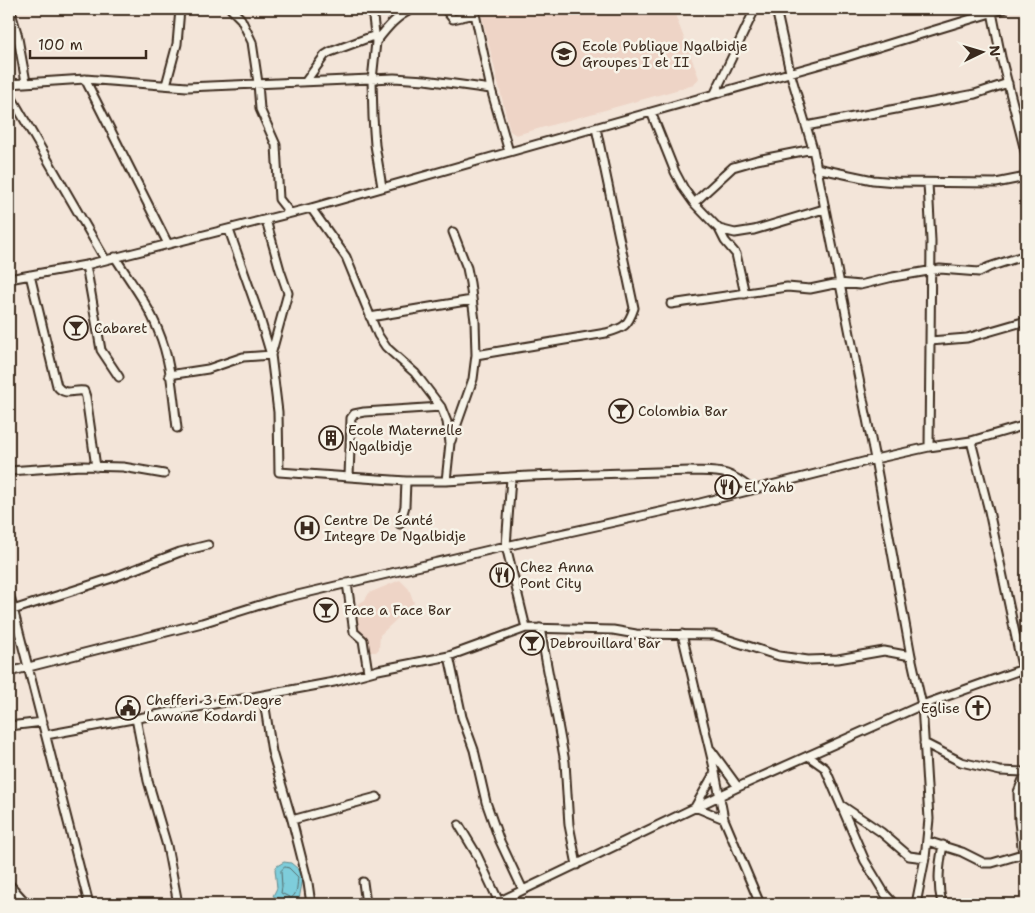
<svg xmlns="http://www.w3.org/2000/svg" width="1035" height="913" font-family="'Shantell Sans',sans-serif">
<rect width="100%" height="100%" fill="#f3e5d9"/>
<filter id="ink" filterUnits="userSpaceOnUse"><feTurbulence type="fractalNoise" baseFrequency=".02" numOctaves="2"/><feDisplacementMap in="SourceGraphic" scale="10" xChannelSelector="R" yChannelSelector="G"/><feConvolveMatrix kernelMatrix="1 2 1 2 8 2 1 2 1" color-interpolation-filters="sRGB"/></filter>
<g filter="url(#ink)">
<!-- built -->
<path fill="#eed4c6" d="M 480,9 L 673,9 L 699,78 L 694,85 L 516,135 L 510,131 Z
M 400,580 L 409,589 L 414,603 L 380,635 L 379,649 L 376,652 L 368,652 L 366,639 L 359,632 L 354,606 L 365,600 L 369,593 Z"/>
<!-- water -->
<path fill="#7ecddb" stroke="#638c8f" d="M 284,862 L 291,863 L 304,874 L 299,899 L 292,904 L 273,896 L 277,888 L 275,869 L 277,866 Z"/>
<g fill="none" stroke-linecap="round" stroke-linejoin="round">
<!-- shore -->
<path stroke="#566b6a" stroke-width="1" d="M 285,867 L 289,868 L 298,877 C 297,884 298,894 291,898 L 281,893 L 282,887 L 281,871 Z"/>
<!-- minor casing -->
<g stroke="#3b2a1e" stroke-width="11">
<path id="minor" d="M 10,9 L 17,33 L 26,82
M 231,9 L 241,19 L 252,42 L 258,83 L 260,109 L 276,145 L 279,199 L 290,213
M 372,9 L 376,42 L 372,80 L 373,117 L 375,145 L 382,187
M 445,9 L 453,19 L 475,14
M 474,9 L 491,89 L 509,152
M 776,9 L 790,72 L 813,149 L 875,459 L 911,656 L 922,705 L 929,819 L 925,858 L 916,904
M 992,12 L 1001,57 L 1026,155
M 376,42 C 387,28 396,16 413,9
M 85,79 L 168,244
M 306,81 L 325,55 L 330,52 L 376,35
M 9,84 L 85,79 L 187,87 L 394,78 L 425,80 L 491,89
M 166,85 L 177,44 L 180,9
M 9,93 L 105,259
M 715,93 L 755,9
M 651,112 L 675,172 L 684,189 L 694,203 L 719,229 L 725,241 L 736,254 L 745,294
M 806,126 L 975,94 L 1008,83
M 816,168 L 873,180 L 896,182 L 996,183 L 1026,177
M 928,183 L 931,241 L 929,447
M 694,203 L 733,167 L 757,160 L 813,149
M 311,208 L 346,257 L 378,335 L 386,347 L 415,373 L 441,407 L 447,422 L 450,443 L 446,481
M 719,229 L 735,233 L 754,230 L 824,209
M 229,230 L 259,315 L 271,355 L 278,412 L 279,472 L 406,481 L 446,481 L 529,476 L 690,471 C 721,472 727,469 752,490
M 115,257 C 130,281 148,304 158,330 C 171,360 173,396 177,428
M 86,265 L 101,350 L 119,377
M 30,275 L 57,386 C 65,397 74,389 84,391 L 86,397 L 96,467
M 9,279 L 86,265 L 311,208 L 846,57 L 1004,9
M 671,304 L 787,287 L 810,289 L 839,283 L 860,285 L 893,277 L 940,269 L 979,272 L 989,267 L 1026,255
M 370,317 L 472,300
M 930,341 L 967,338 L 1026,321
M 476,355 L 606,333 C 624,328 628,326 634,308 L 596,128
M 169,375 L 208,369 L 243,357 L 271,355 L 288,293 L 280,270 L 266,220
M 451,441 L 473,379 L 476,355 L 475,321 L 470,283 L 467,268 L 453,232
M 971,441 L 989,511 L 1026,685
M 9,471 L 81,466 L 123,467 L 164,474
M 349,477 L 351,418 L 354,414 L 364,412 L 441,407
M 400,524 L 405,506 L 406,481
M 347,583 L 354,632 L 363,640 L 368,672
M 9,593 L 89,904
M 13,610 L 112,578 L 180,552 L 208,545
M 526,628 L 613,630 L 636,634 L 714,635 L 779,656 L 808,660 L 838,659 L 884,651 L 911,656
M 540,628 L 565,762 L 569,825 L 577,865
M 682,634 L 715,772 L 724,819
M 449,656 L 462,717 L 474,750 L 486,802 L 499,839 L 523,890
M 9,672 L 202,623 L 276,600 L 506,546 L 700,503 L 875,459 L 929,447 L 971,441 L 1026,425
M 263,695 L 272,752 L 292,820 L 308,883 L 311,904
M 136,718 L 148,781 L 167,846 L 178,904
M 9,726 L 43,722
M 46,735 L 334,682 L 378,670 L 449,656 L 526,628 L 506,546 L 511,478
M 924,743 L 961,762 L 1000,771 L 1026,772 L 1018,792 L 1019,822 L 1023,854
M 711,750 L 738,787
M 808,756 L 825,768 L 865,861 L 885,894 L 894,904
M 715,772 L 695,807 L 724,819 L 760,904
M 841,805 L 881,832 L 909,856 L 925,858
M 292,820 L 377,797
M 459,825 L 477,855 L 499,902
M 927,841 L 962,852 L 984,863 L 992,863 L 1026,853
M 363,882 L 366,904
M 9,884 L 27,904
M 494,904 L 738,787 L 922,705 L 1026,668
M 942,904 C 937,883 939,866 943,845"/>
</g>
<!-- minor -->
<use href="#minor" stroke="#f7f3e8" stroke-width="7"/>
</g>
</g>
<!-- icons -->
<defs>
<g id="school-ring" transform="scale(1.25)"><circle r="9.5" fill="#f7f3e8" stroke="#3b2a1e" stroke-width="1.5"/><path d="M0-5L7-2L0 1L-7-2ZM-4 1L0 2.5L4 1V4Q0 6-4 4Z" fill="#3b2a1e"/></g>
<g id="bar-ring" transform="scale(1.25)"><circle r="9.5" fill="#f7f3e8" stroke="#3b2a1e" stroke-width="1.5"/><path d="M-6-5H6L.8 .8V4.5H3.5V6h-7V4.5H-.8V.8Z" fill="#3b2a1e"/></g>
<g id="building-ring" transform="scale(1.25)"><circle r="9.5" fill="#f7f3e8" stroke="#3b2a1e" stroke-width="1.5"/><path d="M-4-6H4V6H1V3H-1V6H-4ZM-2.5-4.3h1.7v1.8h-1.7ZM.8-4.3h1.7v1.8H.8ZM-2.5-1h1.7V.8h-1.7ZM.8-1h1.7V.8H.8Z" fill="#3b2a1e"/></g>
<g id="restaurant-ring" transform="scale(1.25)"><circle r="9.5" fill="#f7f3e8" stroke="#3b2a1e" stroke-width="1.5"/><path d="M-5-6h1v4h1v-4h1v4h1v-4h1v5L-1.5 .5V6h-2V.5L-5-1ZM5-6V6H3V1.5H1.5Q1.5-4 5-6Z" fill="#3b2a1e"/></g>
<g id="hospital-ring" transform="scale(1.25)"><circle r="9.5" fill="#f7f3e8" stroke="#3b2a1e" stroke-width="1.5"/><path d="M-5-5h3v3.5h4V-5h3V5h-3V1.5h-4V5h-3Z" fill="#3b2a1e"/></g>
<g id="civic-ring" transform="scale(1.25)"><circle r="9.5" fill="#f7f3e8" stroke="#3b2a1e" stroke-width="1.5"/><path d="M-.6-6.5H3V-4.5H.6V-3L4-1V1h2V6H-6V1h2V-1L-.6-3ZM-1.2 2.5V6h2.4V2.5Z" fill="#3b2a1e"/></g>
<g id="church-ring" transform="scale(1.25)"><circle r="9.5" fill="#f7f3e8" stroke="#3b2a1e" stroke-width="1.5"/><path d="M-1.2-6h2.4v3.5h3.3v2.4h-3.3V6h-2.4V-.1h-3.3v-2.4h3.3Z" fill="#3b2a1e"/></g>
</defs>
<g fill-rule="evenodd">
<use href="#school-ring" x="564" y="54"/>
<use href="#bar-ring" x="76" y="328"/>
<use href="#bar-ring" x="621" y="411"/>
<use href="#building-ring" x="331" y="438"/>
<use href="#restaurant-ring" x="727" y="487"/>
<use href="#hospital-ring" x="307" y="528"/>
<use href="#restaurant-ring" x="502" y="575"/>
<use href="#bar-ring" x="326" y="610"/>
<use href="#bar-ring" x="532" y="643"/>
<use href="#civic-ring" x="128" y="708"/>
<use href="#church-ring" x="978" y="708"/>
</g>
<g text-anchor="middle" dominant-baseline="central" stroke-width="5" stroke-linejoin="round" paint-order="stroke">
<!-- poi labels -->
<g font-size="14" fill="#3b2a1e" stroke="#f7f3e8" text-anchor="start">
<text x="582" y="46">Ecole Publique Ngalbidje<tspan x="582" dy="16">Groupes I et II</tspan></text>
<text x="94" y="328">Cabaret</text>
<text x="638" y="411">Colombia Bar</text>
<text x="348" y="430">Ecole Maternelle<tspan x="348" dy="16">Ngalbidje</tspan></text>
<text x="744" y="487">El Yahb</text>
<text x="324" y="520">Centre De Santé<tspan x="324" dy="16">Integre De Ngalbidje</tspan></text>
<text x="520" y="567">Chez Anna<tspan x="520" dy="16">Pont City</tspan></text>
<text x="344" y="610">Face a Face Bar</text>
<text x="550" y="643">Debrouillard Bar</text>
<text x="146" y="700">Chefferi 3 Em Degre<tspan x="146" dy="16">Lawane Kodardi</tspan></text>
<text x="960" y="708" text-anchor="end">Eglise</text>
</g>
</g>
<!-- margin -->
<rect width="1035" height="913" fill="none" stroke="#f7f3e8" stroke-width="30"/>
<rect x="15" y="15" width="1005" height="883" fill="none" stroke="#3b2a1e" stroke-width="2" filter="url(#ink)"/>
<!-- north arrow -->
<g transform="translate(982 52) rotate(85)" stroke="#f7f3e8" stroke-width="4" paint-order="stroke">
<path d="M0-4L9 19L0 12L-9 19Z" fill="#3b2a1e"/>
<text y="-8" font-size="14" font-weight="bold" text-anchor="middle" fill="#3b2a1e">N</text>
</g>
<!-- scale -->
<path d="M30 50v8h116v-8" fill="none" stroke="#3b2a1e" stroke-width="2.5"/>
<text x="38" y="50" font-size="15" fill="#3b2a1e" stroke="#f7f3e8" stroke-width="4" paint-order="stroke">100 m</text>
</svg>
